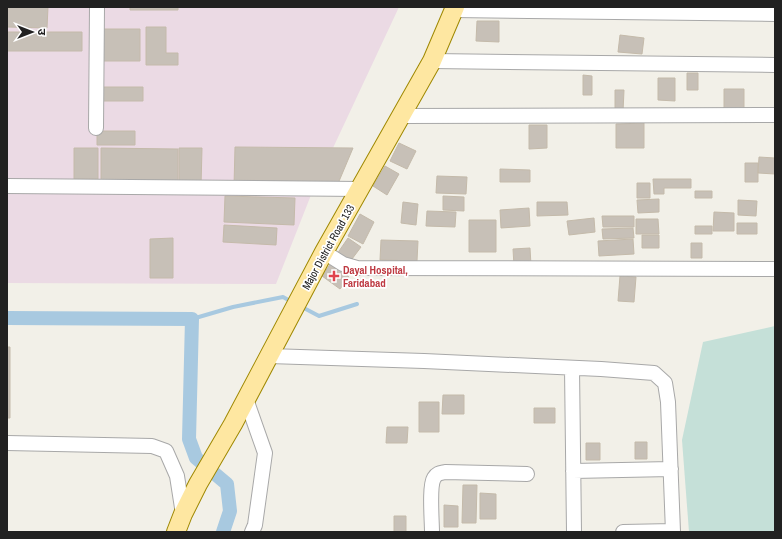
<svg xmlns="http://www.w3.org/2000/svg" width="782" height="539" font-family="'Archivo Narrow','Noto Sans Devanagari',sans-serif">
<rect width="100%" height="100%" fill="#f2f0e8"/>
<!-- industrial -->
<path fill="#ebdae4" d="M 7,7 L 399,7 L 311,195 L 276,284 L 7,283 Z"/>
<!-- wetland -->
<path fill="#c5e0d8" d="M 775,326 L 775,532 L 689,532 L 682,440 L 703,342 Z"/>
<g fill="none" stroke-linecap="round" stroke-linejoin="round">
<!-- stream -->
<path stroke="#a8c9e0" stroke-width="4" d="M 300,306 L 319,316 L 357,304
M 192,319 L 233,307 L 283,297 L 292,302"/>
<!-- canal -->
<path stroke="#a8c9e0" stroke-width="14" d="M 7,318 L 192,319 L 189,439 L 196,458 L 227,484 L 230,511 L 223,532"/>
</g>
<!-- building -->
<path fill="#c7c0b7" stroke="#c4baaa" d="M 7,7 L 48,7 L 47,28 L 7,27 Z
M 130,7 L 178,7 L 178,10 L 130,10 Z
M 477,21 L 499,21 L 499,42 L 476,41 Z
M 146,27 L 166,27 L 166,53 L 178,53 L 178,65 L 146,65 Z
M 97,29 L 140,29 L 140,61 L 97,61 Z
M 7,32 L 82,32 L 82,51 L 7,51 Z
M 620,35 L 644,38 L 642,54 L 618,52 Z
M 687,73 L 698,73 L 698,90 L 687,90 Z
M 583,75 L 592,76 L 592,95 L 583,95 Z
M 658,78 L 675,78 L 675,101 L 658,100 Z
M 99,87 L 143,87 L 143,101 L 98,101 Z
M 724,89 L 744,89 L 744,110 L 724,110 Z
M 615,90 L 624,90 L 623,112 L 615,112 Z
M 644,123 L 644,148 L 616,148 L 616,124 Z
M 529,125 L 547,125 L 547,148 L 529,149 Z
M 97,131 L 135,131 L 135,145 L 97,145 Z
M 399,143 L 416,151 L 407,169 L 390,161 Z
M 235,147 L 353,148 L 337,186 L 234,186 Z
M 74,148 L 98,148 L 98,179 L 74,179 Z
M 101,148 L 178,149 L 178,181 L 101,180 Z
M 179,148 L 202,148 L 201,186 L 179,186 Z
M 759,157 L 775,158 L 775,174 L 758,173 Z
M 745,163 L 758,163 L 758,182 L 745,182 Z
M 385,166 L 399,174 L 387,195 L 373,186 Z
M 500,169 L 530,170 L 530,182 L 500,182 Z
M 437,176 L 467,177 L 466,194 L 436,193 Z
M 653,179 L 691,179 L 691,188 L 664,188 L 664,194 L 654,194 Z
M 637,183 L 650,183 L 650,198 L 637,198 Z
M 695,191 L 712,191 L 712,198 L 695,198 Z
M 225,196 L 295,198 L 294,225 L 224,222 Z
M 443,196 L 464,197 L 464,211 L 443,210 Z
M 659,199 L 659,212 L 638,213 L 637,200 Z
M 738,200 L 757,201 L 756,216 L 738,215 Z
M 403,202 L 418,204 L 416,225 L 401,223 Z
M 537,202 L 567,202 L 568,215 L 537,216 Z
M 529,208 L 530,226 L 501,228 L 500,210 Z
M 427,211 L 456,212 L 455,227 L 426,226 Z
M 714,212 L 734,213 L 734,231 L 713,231 Z
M 360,214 L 374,222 L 363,244 L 348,236 Z
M 602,216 L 634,216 L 634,227 L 603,227 Z
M 594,218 L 595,232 L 569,235 L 567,221 Z
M 636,219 L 658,219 L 659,234 L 636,234 Z
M 469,220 L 496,220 L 496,252 L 469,252 Z
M 737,223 L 757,223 L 757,234 L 737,234 Z
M 224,225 L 277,228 L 276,245 L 223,242 Z
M 695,226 L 712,226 L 712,234 L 695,234 Z
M 633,228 L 634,238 L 603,239 L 602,229 Z
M 642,235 L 659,235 L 659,248 L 642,248 Z
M 173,238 L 173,278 L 150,278 L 150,239 Z
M 348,238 L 361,247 L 349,263 L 337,254 Z
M 633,239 L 634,254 L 599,256 L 598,241 Z
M 381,240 L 418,241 L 417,261 L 380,260 Z
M 691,243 L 702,243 L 702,258 L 691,258 Z
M 530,248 L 531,265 L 514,266 L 513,249 Z
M 331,263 L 349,277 L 340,289 L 322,276 Z
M 620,276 L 636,277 L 634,302 L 618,301 Z
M 7,347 L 10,347 L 10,418 L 7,418 Z
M 443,395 L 464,395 L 464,414 L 442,414 Z
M 419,402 L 439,402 L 439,432 L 419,432 Z
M 534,408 L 555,408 L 555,423 L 534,423 Z
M 387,427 L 408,427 L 407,443 L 386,443 Z
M 635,442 L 647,442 L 647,459 L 635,459 Z
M 586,443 L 600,443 L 600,460 L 586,460 Z
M 463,485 L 477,485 L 476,523 L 462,523 Z
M 480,493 L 496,494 L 496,519 L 480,519 Z
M 444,505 L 458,506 L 458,527 L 444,527 Z
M 394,516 L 406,516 L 406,532 L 394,532 Z"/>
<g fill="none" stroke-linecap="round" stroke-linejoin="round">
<!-- minor casing -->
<g stroke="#a8a8a8" stroke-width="16">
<path id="minor" d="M 454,10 L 775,14
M 432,61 L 775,65
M 401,116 L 775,115
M 96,128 L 97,7
M 7,186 L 360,189
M 324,252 L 343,264 L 357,268 L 775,269
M 269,356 L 424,361 L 601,369 L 654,373 L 665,383 L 668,402 L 673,532
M 572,368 L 574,532
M 246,399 L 265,453 L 255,525 L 252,532
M 7,443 L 152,446 L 166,451 L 177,476 L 183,514
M 573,471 L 671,469
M 432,532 C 432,521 429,486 434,478 C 437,473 440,473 445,472 L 527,474
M 623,532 L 673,531"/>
</g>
<!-- major casing -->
<g stroke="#9f8800" stroke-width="20">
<path id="major" d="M 176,532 L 183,514 L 198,484 L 233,424 L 324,252 L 432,61 L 455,7"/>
</g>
<!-- minor -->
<use href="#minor" stroke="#fff" stroke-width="14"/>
<!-- major -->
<use href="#major" stroke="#fee7a1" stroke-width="18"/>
</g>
<!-- markers -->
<path fill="#e0444e" stroke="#fff" stroke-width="1.5" d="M332 270h4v4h4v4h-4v4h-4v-4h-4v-4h4z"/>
<g text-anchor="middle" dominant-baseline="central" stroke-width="3.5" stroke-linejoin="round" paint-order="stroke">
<!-- street labels -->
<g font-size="11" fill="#212121" stroke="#fff">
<text transform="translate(328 247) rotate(-61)">Major District Road 133</text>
</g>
<!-- health labels -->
<g font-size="11" font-weight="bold" fill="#be3a42" stroke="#fff" text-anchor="start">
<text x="343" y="270">Dayal Hospital,<tspan x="343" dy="13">Faridabad</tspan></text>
</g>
</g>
<!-- border -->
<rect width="782" height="539" fill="none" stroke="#212121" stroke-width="16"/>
<!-- north arrow -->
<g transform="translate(32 32) rotate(90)" stroke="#ffffff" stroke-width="3" paint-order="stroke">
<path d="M0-3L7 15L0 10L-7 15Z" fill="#212121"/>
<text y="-6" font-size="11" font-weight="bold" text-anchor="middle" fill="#212121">उ</text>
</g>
</svg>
